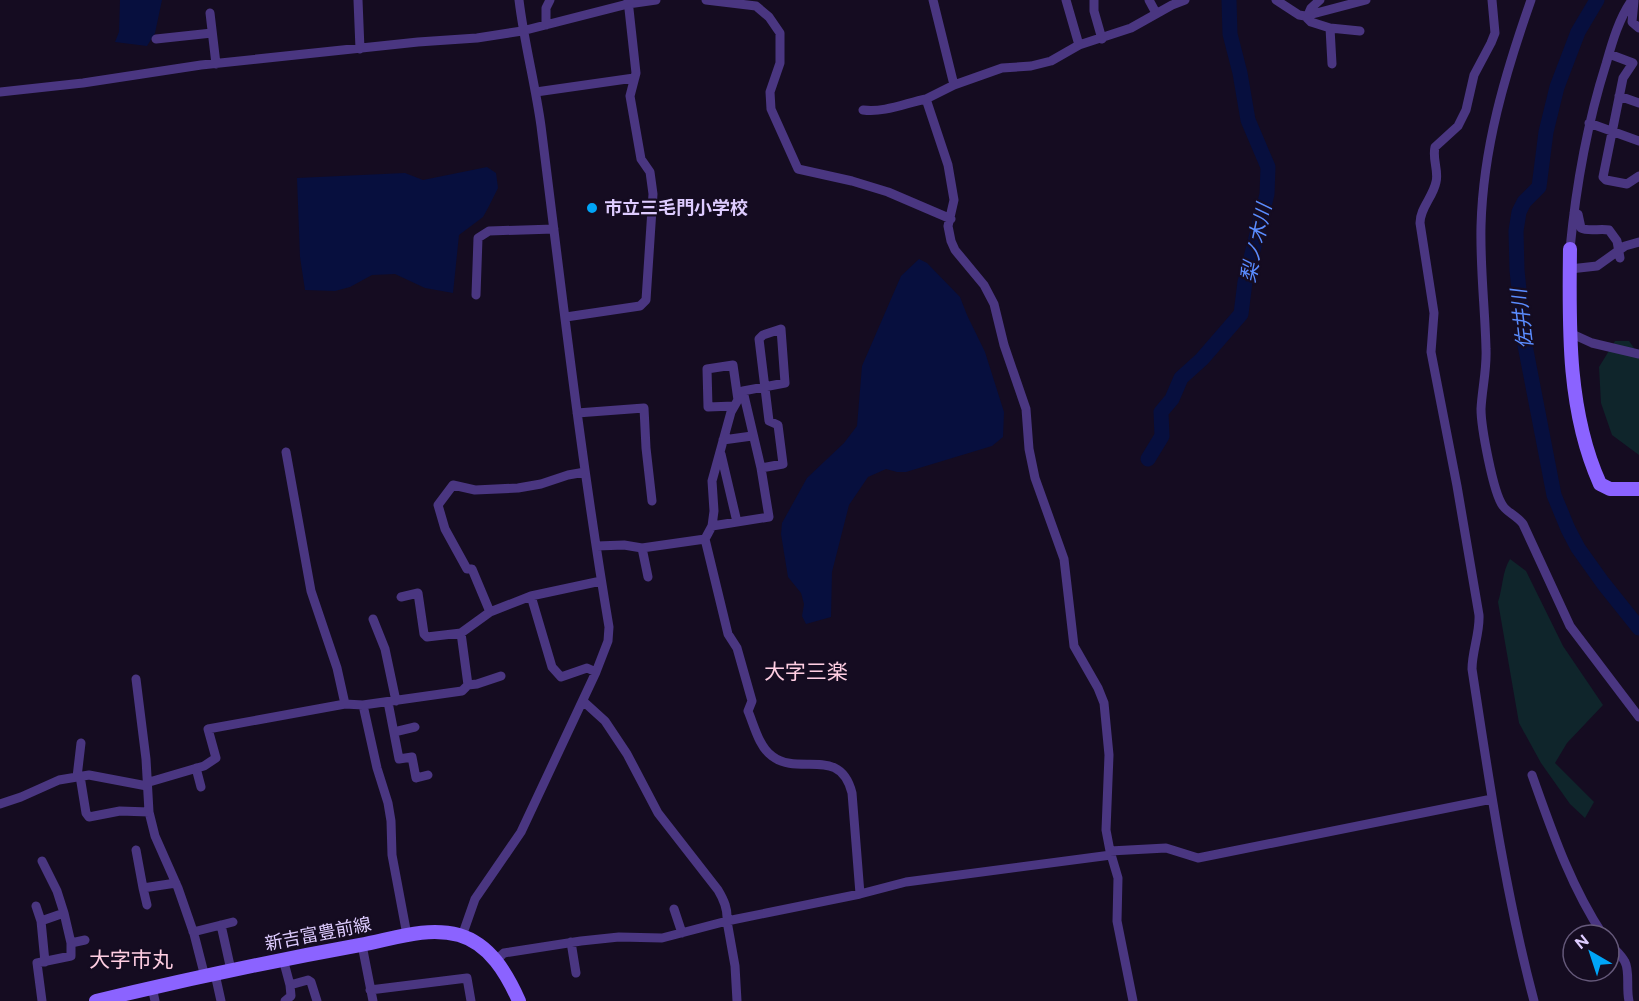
<svg xmlns="http://www.w3.org/2000/svg" width="1639" height="1001" font-family="Figtree,'Noto Sans JP',sans-serif">
<rect width="100%" height="100%" fill="#150c21"/>
<!-- green -->
<path fill="#0f252b" d="M 1615,341 L 1629,341 L 1639,355 L 1639,455 L 1612,435 L 1601,403 L 1599,367 Z
M 1510,559 L 1526,571 L 1563,646 L 1603,705 L 1567,743 L 1555,763 L 1594,802 L 1585,818 L 1570,804 L 1541,763 L 1519,723 L 1498,602 C 1503,587 1502,572 1510,559 Z"/>
<!-- water -->
<path fill="#070f3e" d="M 120,0 L 162,0 L 155,33 L 147,46 L 115,42 L 119,32 Z
M 487,167 L 496,173 L 498,188 L 488,208 L 483,217 L 459,235 L 453,293 L 425,288 L 395,274 L 372,275 L 350,287 L 335,291 L 305,290 L 300,257 L 297,178 L 405,173 L 423,180 Z
M 919,259 L 927,263 L 960,297 L 967,315 L 985,352 L 1004,412 L 1003,437 L 992,446 L 906,472 L 897,472 L 886,469 L 868,477 L 849,505 L 832,572 L 831,617 L 806,624 L 802,616 L 804,604 L 801,593 L 788,577 L 781,534 L 782,523 L 807,478 L 844,443 L 857,426 L 862,366 L 901,276 Z"/>
<g fill="none" stroke-linecap="round" stroke-linejoin="round">
<!-- river -->
<path stroke="#070f3e" stroke-width="15" d="M 1597,0 L 1578,32 L 1557,87 L 1546,132 L 1539,187 L 1524,202 L 1519,212 L 1516,231 L 1517,270 L 1524,340 L 1554,495 L 1568,529 L 1578,548 L 1603,583 L 1639,628
M 1148,459 L 1162,436 L 1161,412 L 1172,399 L 1181,378 L 1202,359 L 1241,314 L 1245,282 L 1267,194 L 1268,167 L 1248,120 L 1240,73 L 1230,34 L 1229,0"/>
<!-- street -->
<path stroke="#4a3681" stroke-width="9" d="M 358,0 L 360,49
M 706,0 L 756,6 L 769,17 L 780,33 L 780,63 L 770,92 L 771,109 L 798,169 L 852,181 L 888,192 L 951,219
M 933,0 L 954,85
M 1066,0 L 1079,45
M 1094,0 L 1094,11 L 1102,39
M 1149,0 L 1156,13
M 1276,0 L 1299,15 L 1305,16 L 1366,0
M 1492,0 L 1495,33 L 1491,43 L 1474,75 L 1466,110 L 1458,126 L 1435,147 C 1432,159 1439,171 1436,182 C 1433,197 1420,208 1420,223 L 1434,313 L 1431,352 L 1457,486 L 1479,615 C 1480,633 1472,651 1472,669 C 1489,780 1505,892 1534,1001
M 1531,0 C 1505,74 1483,148 1481,226 C 1480,268 1485,308 1486,349 C 1487,369 1482,389 1481,409 C 1481,426 1493,493 1503,506 C 1508,513 1517,516 1523,524 L 1570,626 L 1639,717
M 1634,1 L 1632,22 L 1639,28
M 210,13 L 216,64
M 1308,15 L 1311,8 L 1320,0
M 1305,16 L 1311,22 L 1330,28 L 1332,64
M 546,25 L 546,8 L 550,0
M 1330,28 L 1360,31
M 156,39 L 212,33
M 1609,54 L 1633,63 L 1623,78 L 1603,177 L 1606,180 L 1627,184 L 1639,176
M 0,92 L 83,83 L 201,65 L 418,42 L 477,38 L 522,31 L 628,4 L 656,0
M 536,92 L 634,78
M 1619,96 L 1639,103
M 863,110 C 884,113 906,103 926,99
M 1589,123 L 1639,141
M 1574,213 L 1578,214 L 1581,228 C 1589,232 1600,228 1609,230 L 1617,241 L 1620,258
M 1570,249 C 1576,186 1587,124 1606,64 C 1612,43 1619,18 1632,0
M 1570,269 L 1597,266 L 1625,246 L 1639,242
M 476,295 L 478,238 L 489,231 L 554,229
M 566,317 L 640,306 L 646,300 L 653,194 L 650,172 L 641,159 L 630,96 L 636,73 L 628,0
M 1570,333 L 1592,343 L 1639,354
M 734,406 L 708,407 L 707,369 L 733,365 L 738,400
M 577,413 L 644,408 L 646,448 L 652,501
M 723,440 L 752,436
M 286,452 L 311,591 L 337,668 L 345,704
M 721,454 L 737,522
M 761,468 L 783,464 L 778,425 L 769,421 L 759,339 L 763,335 L 781,329 L 785,383 L 743,391 L 731,412 L 712,481 L 714,511 L 712,526 L 705,539 L 728,634 L 737,648 L 752,701 L 748,711 C 754,725 759,747 772,756 C 799,777 840,745 852,793 L 860,894
M 712,526 L 769,517 L 761,468 L 743,391
M 597,546 L 624,545 L 642,548 L 705,539
M 642,548 L 648,577
M 531,596 L 552,667 L 561,677 L 587,668 L 596,672
M 401,597 L 418,593 L 424,634 L 427,637 L 461,633 L 490,612 L 531,596 L 601,581
M 490,612 L 472,569 L 467,569 L 445,529 L 438,505 L 453,485 L 475,490 L 518,488 L 541,484 L 568,475 L 585,472
M 373,619 L 385,649 L 396,701
M 136,679 L 146,759 L 149,812 L 155,836 L 178,888 L 194,934 L 205,977
M 468,685 L 477,684 L 501,676
M 583,701 L 605,721 L 627,754 L 658,813 L 718,890 C 724,900 728,909 727,921 L 735,966 L 737,1001
M 388,702 L 399,759 L 412,757 L 416,778 L 428,775
M 363,705 L 462,691 L 468,685 L 461,633
M 394,732 L 415,727
M 196,768 L 201,787
M 1532,775 C 1552,831 1570,885 1603,935
M 80,776 L 86,813 L 89,817 L 120,811 L 149,812
M 77,777 L 81,743
M 146,783 L 204,766 L 216,758 L 208,729 L 345,704 L 363,705 L 377,768 L 388,803 L 391,821 L 392,855 L 407,935
M 0,804 L 21,797 L 59,780 L 89,775 L 147,786
M 136,850 L 143,888 L 176,883
M 1110,851 L 1166,848 L 1198,858 L 1492,799
M 42,861 L 57,891 L 64,913 L 41,921 L 45,962
M 143,888 L 147,905
M 36,906 L 41,921
M 674,909 L 682,933
M 64,913 L 71,943
M 221,925 L 231,970
M 193,932 L 233,922
M 462,936 L 475,899 L 521,832 L 596,672 L 608,641 L 609,627 C 581,460 562,293 541,126 C 535,83 524,42 519,0
M 571,942 L 576,973
M 1609,943 C 1614,949 1621,954 1625,962 C 1630,971 1626,989 1629,1001
M 362,945 L 373,1001
M 283,959 L 290,985 L 308,980 L 311,982 L 317,1001
M 496,960 L 504,953 L 581,941 L 619,937 L 662,938 L 727,921 L 860,894 L 906,882 L 1111,855
M 215,974 L 221,1001
M 152,987 L 155,1001
M 370,990 L 467,978 L 471,1001
M 42,1001 L 37,963 L 71,956 L 71,943 L 85,940
M 285,1001 L 291,996 L 290,985
M 1133,1001 L 1117,921 L 1118,878 L 1110,851 L 1106,830 L 1109,755 L 1104,703 L 1098,688 L 1074,646 L 1064,559 L 1035,478 L 1029,449 L 1026,409 L 1004,345 L 994,304 L 984,285 L 955,250 L 951,241 L 948,226 L 954,200 L 948,165 L 926,99 L 954,85 L 1002,68 L 1031,66 L 1051,61 L 1079,45 L 1131,28 L 1172,5 L 1185,0"/>
<!-- secondary -->
<path stroke="#8b63ff" stroke-width="14" d="M 1570,249 C 1569,327 1567,411 1600,484 L 1610,489 L 1639,489
M 96,1001 C 183,980 272,961 360,945 C 393,939 426,926 459,935 C 490,944 507,974 519,1001"/>
</g>
<!-- markers -->
<circle fill="#00a5f7" stroke="#150c21" stroke-width="2" cx="592" cy="208" r="6"/>
<g text-anchor="middle" dominant-baseline="central" stroke-width="4.5" stroke-linejoin="round" paint-order="stroke">
<!-- poi labels -->
<g font-size="18" font-weight="bold" fill="#deccff" stroke="#150c21" text-anchor="start">
<text x="604" y="208">市立三毛門小学校</text>
</g>
<!-- street labels -->
<g font-size="18" fill="#deccff" stroke="#150c21">
<text transform="translate(318 934) rotate(-11)">新吉富豊前線</text>
</g>
<!-- water labels -->
<g font-size="20" font-style="italic" fill="#5a8cff" stroke="#150c21">
<text transform="translate(1256 243) rotate(-78)">梨ノ木川</text>
<text transform="translate(1522 319) rotate(-97)">佐井川</text>
</g>
<!-- quarter labels -->
<g font-size="21" fill="#ffcee2" stroke="#150c21">
<text x="806" y="671">大字三楽</text>
<text x="131" y="959">大字市丸</text>
</g>
</g>
<!-- north arrow -->
<g transform="translate(1591 953) rotate(321)"><circle r="28" fill="#150c21" stroke="#65597a" stroke-width="1.5"/>
<path d="M0-4.5L10 22L0 15L-10 22Z" fill="#00a5f7"/>
<text y="-9" font-size="16" font-weight="bold" text-anchor="middle" fill="#deccff">N</text>
</g>
</svg>
